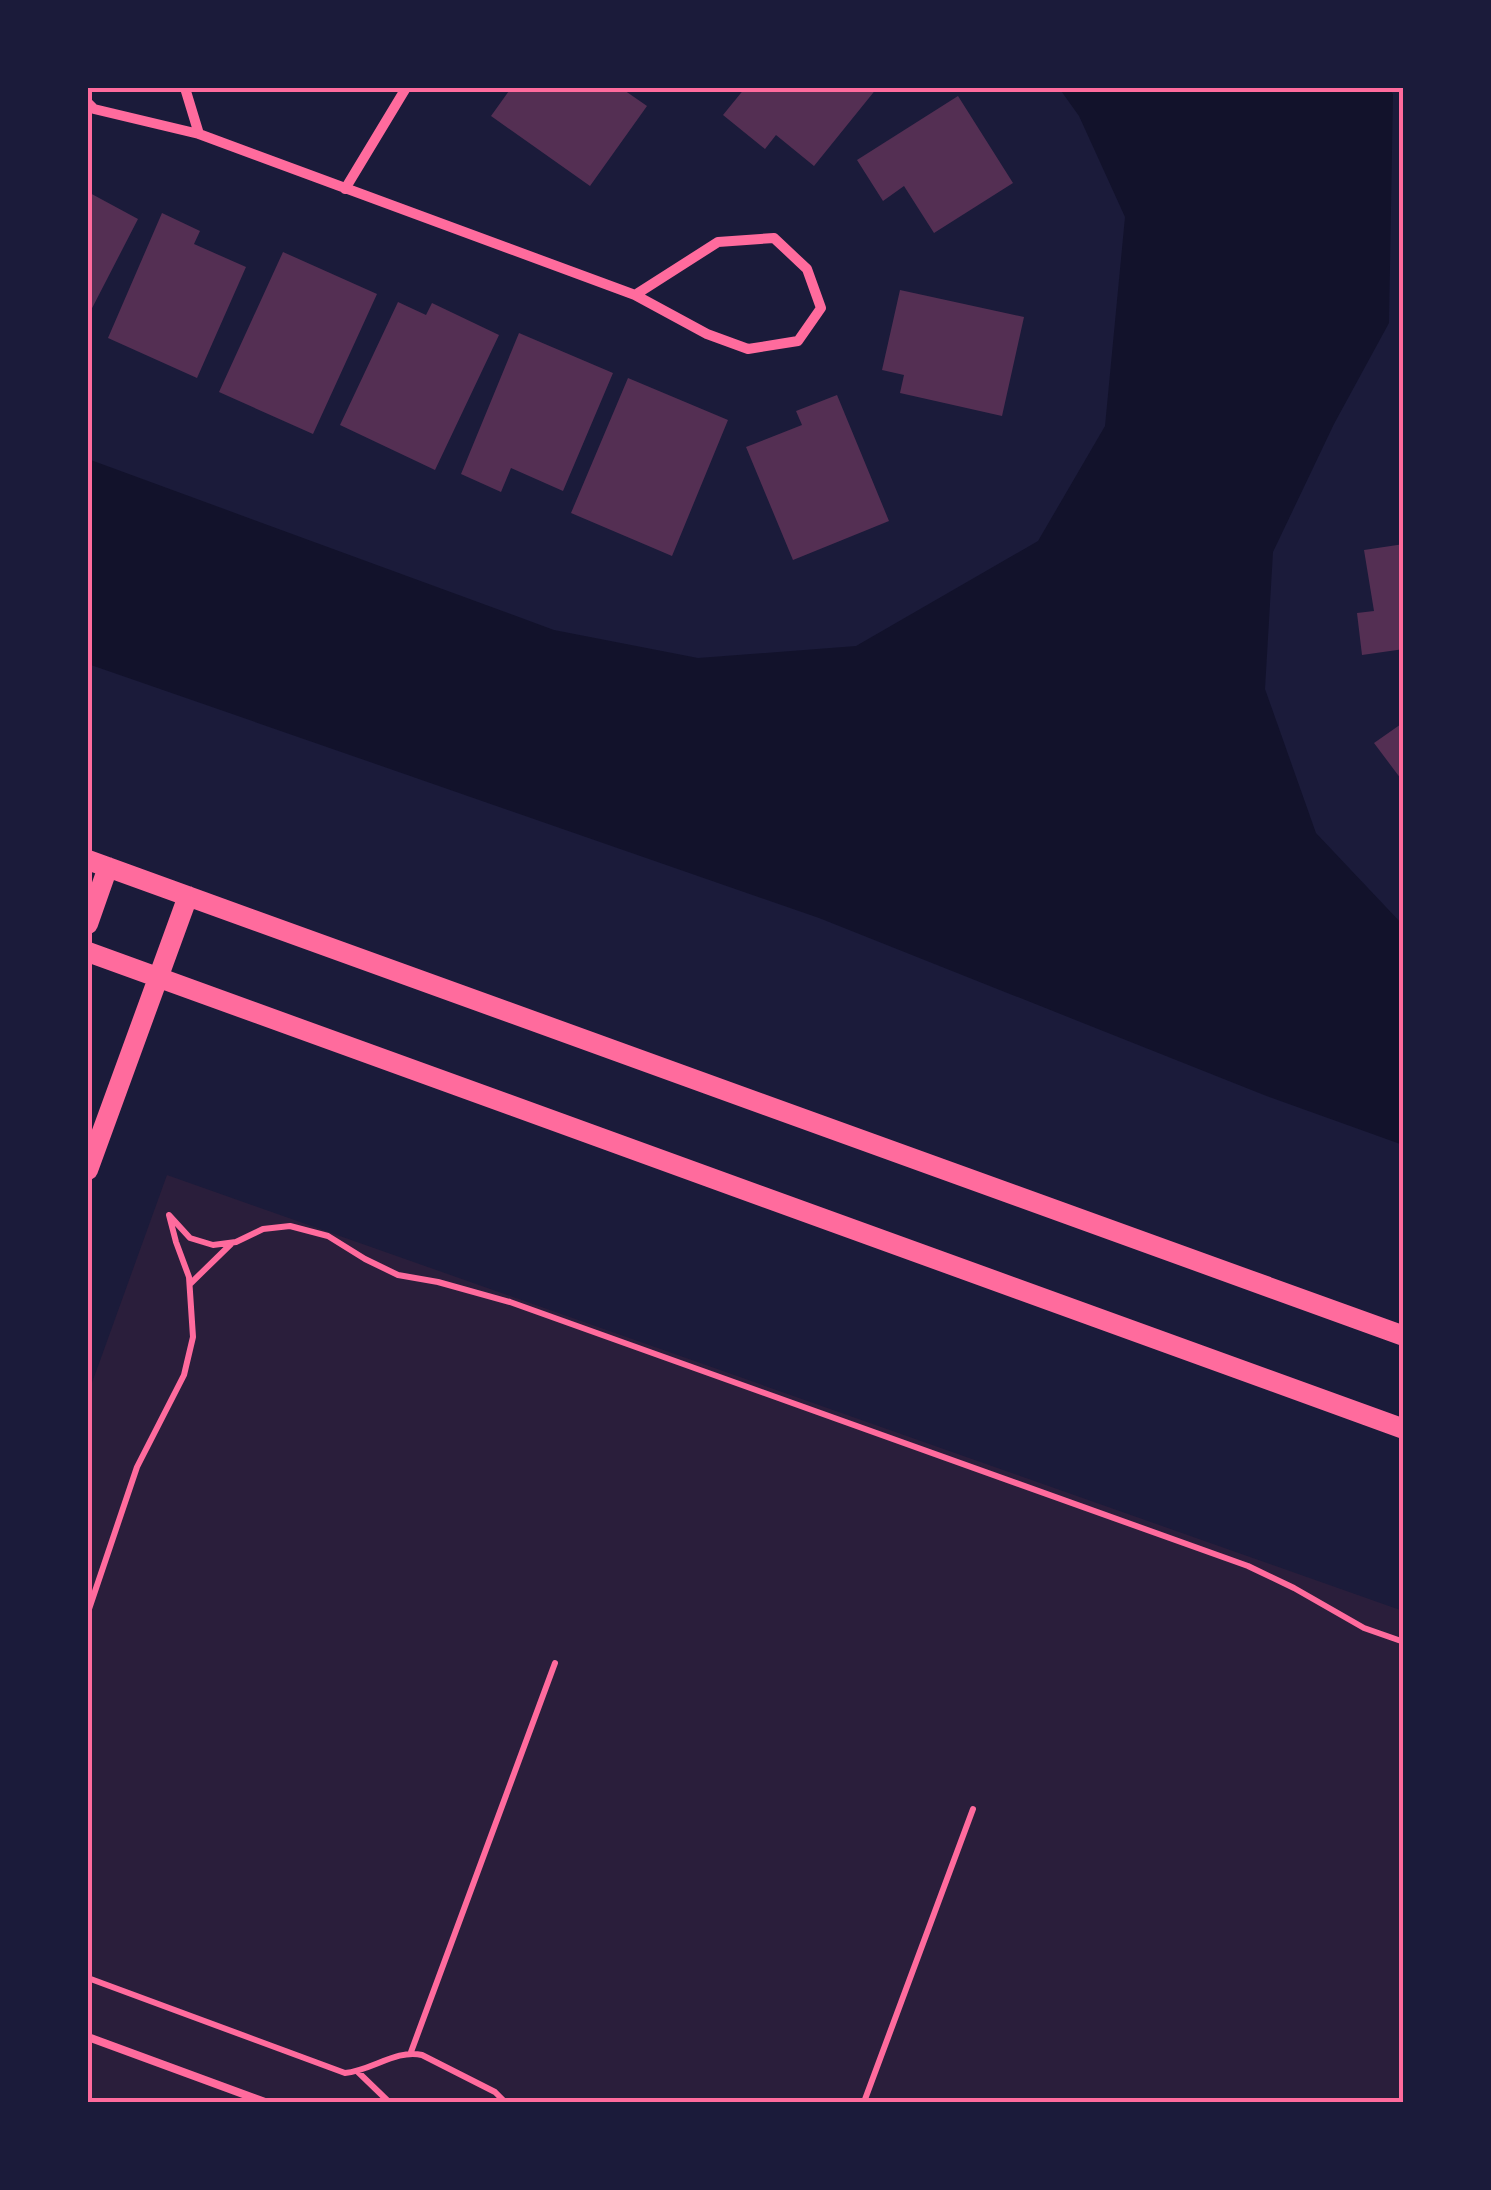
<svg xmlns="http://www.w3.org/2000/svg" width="1491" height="2190" font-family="'Noto Sans',sans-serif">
<rect width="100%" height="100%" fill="#1b1b3a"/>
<!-- green -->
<path fill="#2a1e3b" d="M 167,1175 L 1403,1611 L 1403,2102 L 88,2102 L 88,1394 Z"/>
<!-- water -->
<path fill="#12122b" d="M 1059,88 L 1388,88 L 1393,94 L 1389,323 L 1334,424 L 1273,552 L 1265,689 L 1316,833 L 1403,925 L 1403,1145 L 1264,1095 L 819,918 L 88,664 L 88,459 L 554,630 L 698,658 L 856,646 L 1038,541 L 1105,426 L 1125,217 L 1079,116 Z"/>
<!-- building -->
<path fill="#542f53" d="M 511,88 L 621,88 L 647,106 L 590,186 L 491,116 Z
M 745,88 L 877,88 L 814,166 L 776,135 L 765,149 L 723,115 Z
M 958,96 L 1013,183 L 934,233 L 904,186 L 883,201 L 857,160 Z
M 88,192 L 138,219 L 88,316 Z
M 162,213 L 200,231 L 194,244 L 246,267 L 197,378 L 108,338 Z
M 283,252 L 377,294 L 313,434 L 219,392 Z
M 900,290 L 1024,317 L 1002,416 L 900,393 L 904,375 L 882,370 Z
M 398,302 L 426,315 L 432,303 L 499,335 L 435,470 L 340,425 Z
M 519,333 L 613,373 L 563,491 L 511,468 L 501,492 L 461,474 Z
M 628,378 L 728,420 L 672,556 L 571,513 Z
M 837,395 L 889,521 L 793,560 L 746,447 L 802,425 L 796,411 Z
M 1404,544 L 1404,649 L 1362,655 L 1357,613 L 1374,611 L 1364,550 Z
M 1404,722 L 1404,783 L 1374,743 Z"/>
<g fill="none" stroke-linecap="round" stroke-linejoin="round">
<!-- path -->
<path stroke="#ff6b9d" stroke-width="6" d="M 190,1284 L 231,1244
M 88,1612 L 137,1467 L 184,1375 L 193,1337 L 189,1277 L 176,1242 L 169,1215 L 190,1238 L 213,1245 L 236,1242 L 263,1229 L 290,1226 L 328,1236 L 365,1259 L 398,1275 L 438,1282 L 510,1302 L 1248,1566 L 1294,1588 L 1364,1628 L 1404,1642
M 88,1978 L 345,2073 C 371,2071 396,2049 422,2055 L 495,2092 L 505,2102
M 411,2052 L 555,1663
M 358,2072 L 389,2102
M 864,2102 L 973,1809"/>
<!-- service -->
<path stroke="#ff6b9d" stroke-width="8" d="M 88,2037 L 265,2102"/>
<!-- minor -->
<path stroke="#ff6b9d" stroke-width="10" d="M 185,88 L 199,134
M 88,103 L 94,109 L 199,134 L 635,295 L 707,334 L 748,349 L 798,341 L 821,308 L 807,269 L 774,238 L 718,242 L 635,295
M 345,189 L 406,88"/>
<!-- secondary -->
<path stroke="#ff6b9d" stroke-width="20" d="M 88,860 L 1404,1336
M 88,924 L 108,867
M 88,952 L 1404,1429
M 88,1170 L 188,896"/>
</g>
<!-- border -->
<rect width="1491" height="2190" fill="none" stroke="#1b1b3a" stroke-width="180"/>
<rect x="90" y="90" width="1311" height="2010" fill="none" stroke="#ff6b9d" stroke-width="4"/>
</svg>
